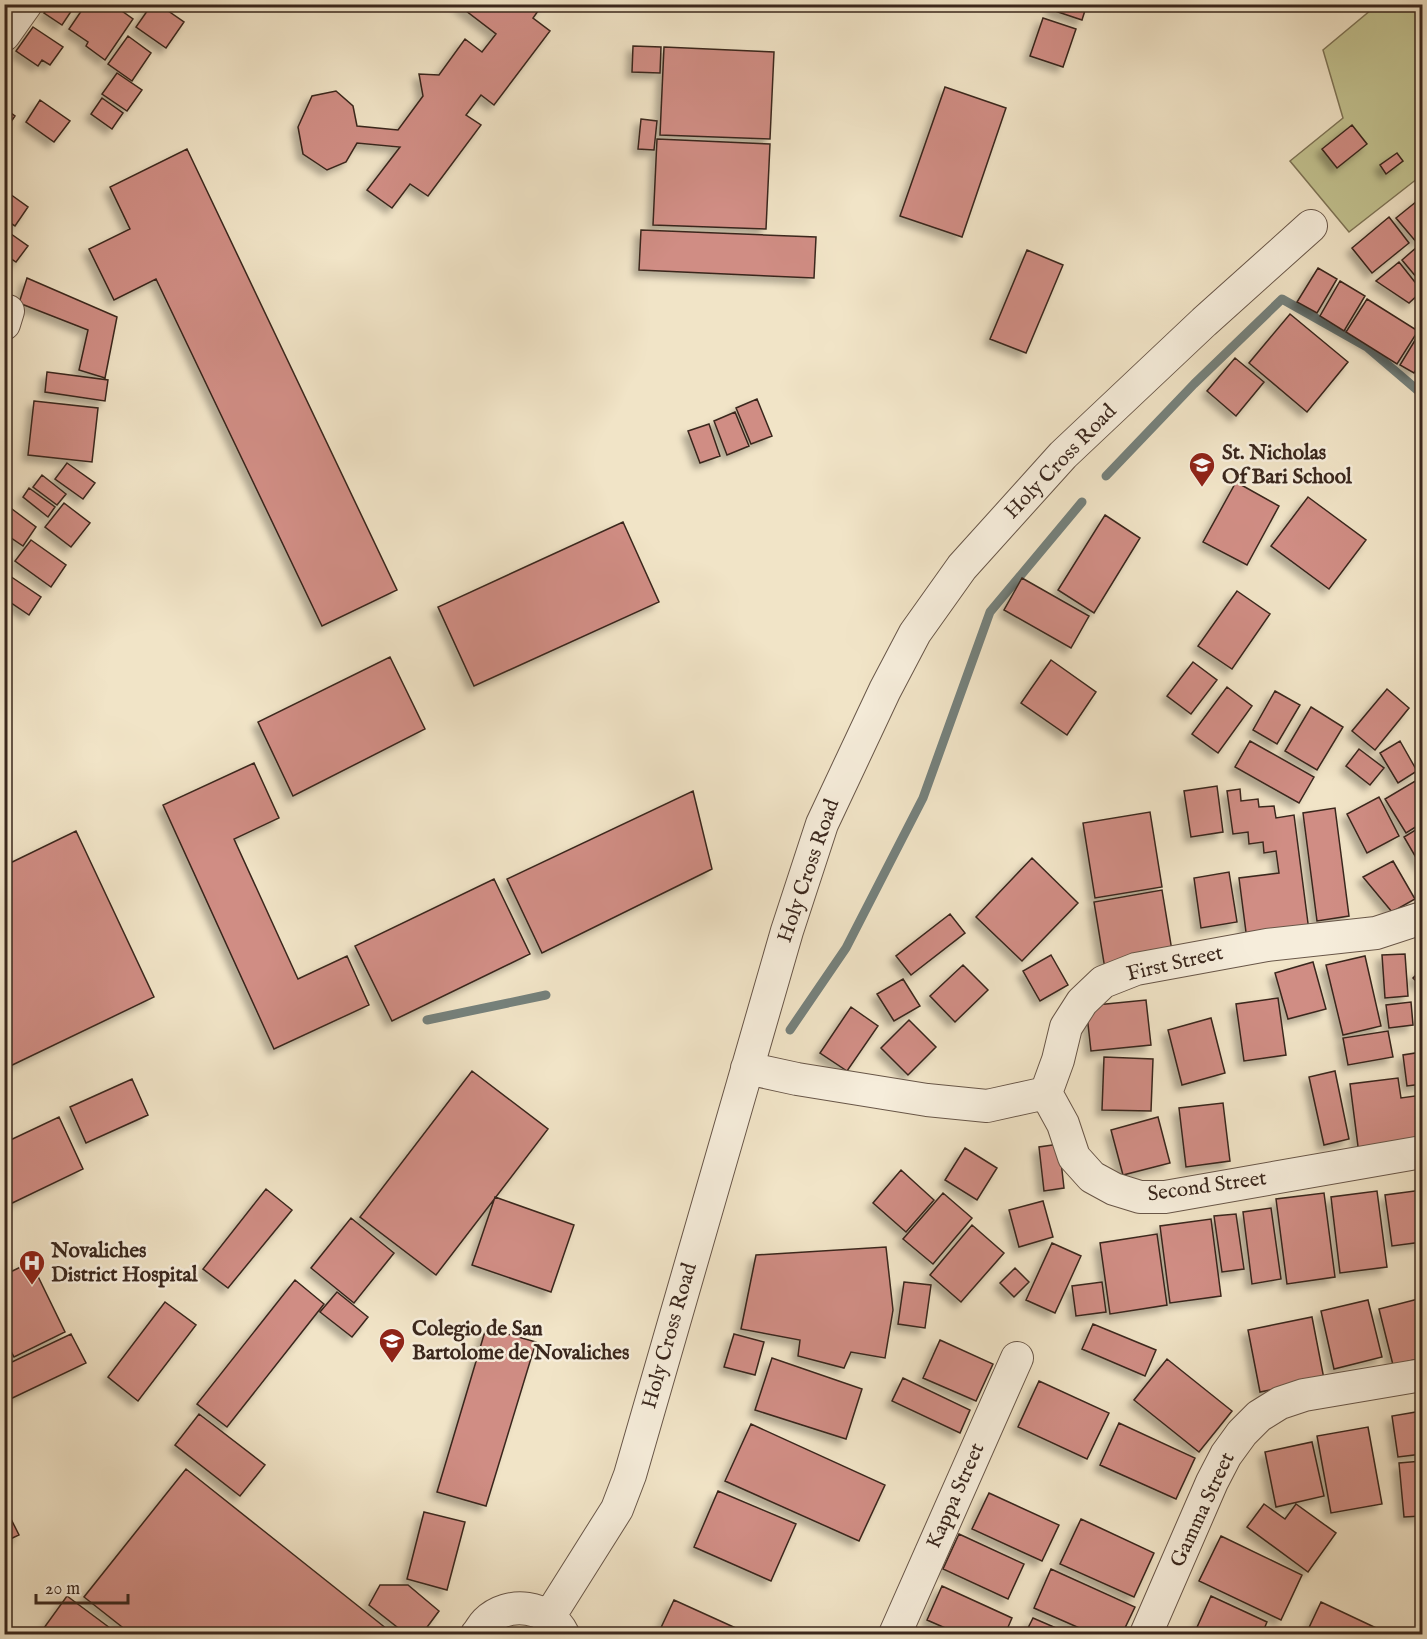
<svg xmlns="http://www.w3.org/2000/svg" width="1427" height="1639" font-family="'IM FELL English',serif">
<defs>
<filter id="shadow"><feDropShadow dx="-5.5" dy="5.5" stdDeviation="3" flood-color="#0004"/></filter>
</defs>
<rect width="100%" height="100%" fill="#f1e4c7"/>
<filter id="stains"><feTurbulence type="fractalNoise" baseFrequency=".00333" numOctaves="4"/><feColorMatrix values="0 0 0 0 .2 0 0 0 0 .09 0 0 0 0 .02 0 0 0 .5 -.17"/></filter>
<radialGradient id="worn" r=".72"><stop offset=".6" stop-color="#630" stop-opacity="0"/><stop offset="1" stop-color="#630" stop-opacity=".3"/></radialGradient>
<!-- green -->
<path fill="#c2c290" stroke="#7e7456" stroke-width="1.5" d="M 1377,5 L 1422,5 L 1422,175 L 1349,232 L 1290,161 L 1343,118 L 1323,50 Z"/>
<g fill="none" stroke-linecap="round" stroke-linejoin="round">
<!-- stream -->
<path stroke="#75817c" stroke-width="9" d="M 1106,476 L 1194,384 L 1282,299 L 1367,347 L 1422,394
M 427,1020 L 546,995
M 790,1030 L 846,948 L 923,798 L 990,612 L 1082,502"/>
</g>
<!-- building -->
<path fill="#d08d84" stroke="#3a271d" stroke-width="1.5" filter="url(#shadow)" d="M 50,4 L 76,4 L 62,25 L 44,13 Z
M 86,4 L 112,4 L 133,19 L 105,60 L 86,46 L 88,42 L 69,29 Z
M 152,4 L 158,4 L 184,22 L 166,48 L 136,27 Z
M 457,4 L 543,4 L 533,18 L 550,31 L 494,105 L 481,95 L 466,115 L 481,125 L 428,196 L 410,184 L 392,208 L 367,190 L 400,147 L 357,143 L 346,162 L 327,170 L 303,154 L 298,127 L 312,96 L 336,91 L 353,106 L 357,126 L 398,130 L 423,96 L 419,74 L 439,75 L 465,39 L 482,52 L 496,34 Z
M 1054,4 L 1087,4 L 1082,20 L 1052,10 Z
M 1043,18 L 1076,29 L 1063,67 L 1030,56 Z
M 33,27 L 63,47 L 50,65 L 42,60 L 38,66 L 16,51 Z
M 128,36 L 151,53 L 132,81 L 108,64 Z
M 633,46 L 661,47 L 660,73 L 632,72 Z
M 664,47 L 774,52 L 770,139 L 660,135 Z
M 117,73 L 142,90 L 127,111 L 102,94 Z
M 945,87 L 1006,108 L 962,237 L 900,216 Z
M 102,98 L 123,113 L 112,129 L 91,114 Z
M 40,100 L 70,121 L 54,142 L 26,122 Z
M 4,108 L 15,116 L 4,132 Z
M 641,119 L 657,121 L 654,150 L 638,149 Z
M 1352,125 L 1367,144 L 1337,168 L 1322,149 Z
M 657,139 L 770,144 L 766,229 L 653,225 Z
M 187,149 L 397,590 L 322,626 L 156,279 L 114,300 L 89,249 L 130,229 L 110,187 Z
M 1397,153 L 1403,161 L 1386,174 L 1380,165 Z
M 10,194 L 28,207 L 15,226 L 4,219 L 4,202 Z
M 1422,197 L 1422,238 L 1417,243 L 1396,218 Z
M 1389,217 L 1409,243 L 1372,273 L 1352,248 Z
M 4,229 L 28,246 L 16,262 L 4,254 Z
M 641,230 L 816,237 L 814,278 L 639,270 Z
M 1417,247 L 1422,255 L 1422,284 L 1402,260 Z
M 1027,250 L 1063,265 L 1026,353 L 990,339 Z
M 1399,262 L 1422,291 L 1409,303 L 1376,281 Z
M 1318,268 L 1337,279 L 1317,313 L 1297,302 Z
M 27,278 L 117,317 L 105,378 L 79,370 L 88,330 L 19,303 Z
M 1340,281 L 1365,296 L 1344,331 L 1320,316 Z
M 1367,299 L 1418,331 L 1397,364 L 1346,332 Z
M 1290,314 L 1348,362 L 1307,412 L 1249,363 Z
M 1420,332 L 1422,334 L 1422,360 L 1414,373 L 1400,365 Z
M 1235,358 L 1264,382 L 1236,416 L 1207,391 Z
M 47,372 L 108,380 L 105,401 L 45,392 Z
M 757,399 L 772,436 L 751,444 L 736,408 Z
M 34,401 L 98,408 L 92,462 L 28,455 Z
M 735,412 L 749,446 L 727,455 L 714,421 Z
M 709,424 L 720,456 L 700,463 L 688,431 Z
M 67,463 L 95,483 L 83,499 L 55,479 Z
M 42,475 L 66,494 L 57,505 L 33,487 Z
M 1236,482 L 1279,506 L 1247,565 L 1203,542 Z
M 29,488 L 55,507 L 48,517 L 23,497 Z
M 1308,497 L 1366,540 L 1329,589 L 1271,546 Z
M 64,503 L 90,523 L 71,547 L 45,527 Z
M 12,509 L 36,527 L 23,546 L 4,533 L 4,519 Z
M 1105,515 L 1140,538 L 1094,613 L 1058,590 Z
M 623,522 L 659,602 L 474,686 L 438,607 Z
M 31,540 L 66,565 L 51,587 L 15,561 Z
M 4,572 L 41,597 L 29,615 L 4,598 Z
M 1022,578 L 1089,616 L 1071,648 L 1004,610 Z
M 1237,591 L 1270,614 L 1232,669 L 1198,646 Z
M 390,657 L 425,729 L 293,796 L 258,722 Z
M 1051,660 L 1096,692 L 1067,735 L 1021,703 Z
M 1193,662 L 1217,680 L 1191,714 L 1167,696 Z
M 1227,687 L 1252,706 L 1218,753 L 1192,734 Z
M 1387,689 L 1409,708 L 1375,750 L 1352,731 Z
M 1275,691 L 1300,705 L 1277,744 L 1253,730 Z
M 1311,707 L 1343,727 L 1317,770 L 1285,751 Z
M 1250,741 L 1314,777 L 1299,803 L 1235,767 Z
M 1400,741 L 1417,771 L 1398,783 L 1380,753 Z
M 1359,749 L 1384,768 L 1370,785 L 1346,766 Z
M 254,763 L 279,818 L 234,839 L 298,979 L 347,956 L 369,1005 L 274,1049 L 163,805 Z
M 1422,777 L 1422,823 L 1406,833 L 1385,799 Z
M 1217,786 L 1223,832 L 1191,837 L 1184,791 Z
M 1240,789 L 1241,801 L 1258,799 L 1259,807 L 1274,806 L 1276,818 L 1294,815 L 1309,931 L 1247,940 L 1239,878 L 1279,873 L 1276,851 L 1264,853 L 1263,842 L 1249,844 L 1248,832 L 1233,834 L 1227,791 Z
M 693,791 L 712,869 L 542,953 L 507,879 Z
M 1379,797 L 1399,836 L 1367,853 L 1347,814 Z
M 1335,808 L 1349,916 L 1317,921 L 1303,813 Z
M 1150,812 L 1162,887 L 1095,898 L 1083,823 Z
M 1422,826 L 1422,868 L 1404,837 Z
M 76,831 L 154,997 L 4,1069 L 4,866 Z
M 1032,858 L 1078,903 L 1022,961 L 976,917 Z
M 1393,861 L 1415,899 L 1392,912 L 1363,877 Z
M 1229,872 L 1237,922 L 1201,928 L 1194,878 Z
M 494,879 L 530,954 L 392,1021 L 355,946 Z
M 1162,890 L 1173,957 L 1105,969 L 1094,902 Z
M 950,914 L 965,933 L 911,975 L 896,956 Z
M 1405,954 L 1408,996 L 1385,998 L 1382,955 Z
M 1051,955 L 1068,985 L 1040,1001 L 1023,971 Z
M 1365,956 L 1381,1026 L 1343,1035 L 1326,965 Z
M 1313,962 L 1326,1009 L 1288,1019 L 1275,973 Z
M 963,965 L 988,990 L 955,1022 L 930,996 Z
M 1422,969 L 1422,987 L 1413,978 Z
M 903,979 L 920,1006 L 894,1021 L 877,994 Z
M 1278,998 L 1286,1055 L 1244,1061 L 1236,1004 Z
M 1146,1000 L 1151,1045 L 1091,1051 L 1086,1006 Z
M 1411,1002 L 1413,1025 L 1389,1028 L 1386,1005 Z
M 851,1007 L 878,1026 L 847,1071 L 820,1053 Z
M 1211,1018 L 1225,1073 L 1182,1085 L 1168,1030 Z
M 909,1020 L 936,1047 L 908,1075 L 881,1048 Z
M 1388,1031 L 1393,1057 L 1348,1065 L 1343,1038 Z
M 1422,1052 L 1422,1084 L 1407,1086 L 1403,1055 Z
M 1104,1057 L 1153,1059 L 1151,1111 L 1102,1110 Z
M 472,1071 L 548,1129 L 436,1275 L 360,1217 Z
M 1335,1071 L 1349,1139 L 1324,1145 L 1309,1077 Z
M 1398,1078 L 1401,1098 L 1422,1095 L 1422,1140 L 1359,1154 L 1350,1084 Z
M 132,1079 L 148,1115 L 86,1143 L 70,1107 Z
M 1223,1103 L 1230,1161 L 1186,1167 L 1179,1108 Z
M 59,1117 L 83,1169 L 4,1207 L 4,1143 Z
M 1158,1117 L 1170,1163 L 1123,1175 L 1111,1130 Z
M 1059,1144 L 1064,1188 L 1044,1191 L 1039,1147 Z
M 965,1148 L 997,1168 L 977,1200 L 945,1180 Z
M 901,1170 L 934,1200 L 906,1232 L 873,1203 Z
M 266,1189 L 292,1210 L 228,1288 L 203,1269 Z
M 1422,1190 L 1422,1242 L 1392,1246 L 1385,1195 Z
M 1377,1191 L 1387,1267 L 1340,1273 L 1331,1197 Z
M 943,1193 L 972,1218 L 933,1264 L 903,1239 Z
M 1324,1193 L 1335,1277 L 1287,1284 L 1276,1199 Z
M 495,1197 L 574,1225 L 551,1292 L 472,1265 Z
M 1043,1201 L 1053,1237 L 1019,1247 L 1009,1210 Z
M 1271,1208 L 1281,1279 L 1252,1284 L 1243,1212 Z
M 1236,1214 L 1244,1269 L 1222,1272 L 1214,1216 Z
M 351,1218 L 394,1253 L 354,1303 L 311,1268 Z
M 1211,1219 L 1221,1296 L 1170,1303 L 1160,1226 Z
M 972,1225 L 1004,1253 L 961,1302 L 930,1275 Z
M 1157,1234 L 1167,1305 L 1110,1314 L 1100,1243 Z
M 1052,1243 L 1081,1256 L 1055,1313 L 1026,1300 Z
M 886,1247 L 893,1310 L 885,1358 L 851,1352 L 844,1368 L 798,1356 L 800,1340 L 741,1329 L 756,1255 Z
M 31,1262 L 65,1332 L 14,1357 L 4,1338 L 4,1275 Z
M 1015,1268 L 1029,1282 L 1014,1297 L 1000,1283 Z
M 295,1280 L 324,1304 L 227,1427 L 197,1404 Z
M 904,1282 L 931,1285 L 925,1328 L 898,1324 Z
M 1102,1282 L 1106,1312 L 1076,1316 L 1072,1286 Z
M 337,1292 L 368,1317 L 352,1337 L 320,1312 Z
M 1422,1298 L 1422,1358 L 1393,1365 L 1379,1309 Z
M 1368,1300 L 1382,1357 L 1334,1369 L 1321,1311 Z
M 165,1302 L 196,1325 L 138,1401 L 108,1377 Z
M 1312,1317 L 1324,1379 L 1260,1392 L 1248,1330 Z
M 1093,1324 L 1156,1350 L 1145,1376 L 1082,1349 Z
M 486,1328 L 536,1342 L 486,1506 L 437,1492 Z
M 71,1334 L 86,1363 L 4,1402 L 4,1347 L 12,1362 Z
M 734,1334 L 764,1342 L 755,1375 L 724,1367 Z
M 940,1340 L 993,1364 L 976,1401 L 923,1378 Z
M 772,1358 L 862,1389 L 846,1439 L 755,1410 Z
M 1167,1359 L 1232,1411 L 1199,1452 L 1134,1400 Z
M 903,1378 L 970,1410 L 960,1433 L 892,1401 Z
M 1039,1381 L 1109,1413 L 1087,1459 L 1018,1427 Z
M 1422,1411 L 1422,1454 L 1398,1457 L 1392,1416 Z
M 199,1414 L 265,1465 L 240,1496 L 175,1445 Z
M 1119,1423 L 1195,1458 L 1176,1499 L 1100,1465 Z
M 751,1424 L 885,1485 L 859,1541 L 725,1481 Z
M 1368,1427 L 1382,1504 L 1331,1513 L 1317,1436 Z
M 1312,1442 L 1324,1496 L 1276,1507 L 1265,1452 Z
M 1422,1461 L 1422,1516 L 1404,1517 L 1399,1463 Z
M 186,1469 L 392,1633 L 391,1634 L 131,1634 L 84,1597 Z
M 718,1491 L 796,1524 L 771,1581 L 694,1547 Z
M 989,1493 L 1059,1525 L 1042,1561 L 972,1529 Z
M 1264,1504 L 1285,1519 L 1296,1504 L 1336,1533 L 1308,1572 L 1247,1527 Z
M 4,1505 L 19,1535 L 4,1542 Z
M 424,1512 L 465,1522 L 447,1590 L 407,1579 Z
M 1081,1519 L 1154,1553 L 1134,1597 L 1060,1564 Z
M 959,1534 L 1024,1564 L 1008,1599 L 943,1569 Z
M 1221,1536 L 1302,1575 L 1281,1620 L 1199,1581 Z
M 1051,1569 L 1135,1607 L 1122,1634 L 1093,1634 L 1034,1608 Z
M 380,1585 L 408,1585 L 439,1611 L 422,1634 L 406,1634 L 369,1605 Z
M 942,1586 L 1012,1618 L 1005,1634 L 959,1634 L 927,1620 Z
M 67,1596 L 118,1634 L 42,1634 L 41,1632 Z
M 1211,1596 L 1267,1622 L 1262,1634 L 1194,1634 Z
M 674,1600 L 749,1634 L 658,1634 Z
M 1321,1602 L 1389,1634 L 1306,1634 Z
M 1033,1618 L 1070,1634 L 1025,1634 Z"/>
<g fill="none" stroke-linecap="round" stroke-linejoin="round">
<!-- minor casing -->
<g stroke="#685648" stroke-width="34">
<path id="minor" d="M 4,35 L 26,4
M 4,324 L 8,311
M 747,1068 L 797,1079 L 927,1100 L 987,1106 L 1046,1093
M 1046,1093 L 1058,1060 L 1066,1027 L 1082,1002 L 1103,982 L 1136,969 L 1267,945 L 1376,933 L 1422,918
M 1046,1093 L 1063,1124 L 1074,1157 L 1092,1177 L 1114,1189 L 1140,1197 L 1165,1197 L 1422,1152
M 549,1617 L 617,1509 L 630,1475 L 787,931 L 822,824 L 885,690 L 915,633 L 962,567 L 1063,455 L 1204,322 L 1311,226
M 477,1634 C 480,1631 482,1626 486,1622 C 508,1600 549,1605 563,1634
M 895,1634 L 1017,1358
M 1146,1634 L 1212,1482 L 1226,1455 L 1242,1433 L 1259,1416 L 1280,1403 L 1304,1395 L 1422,1375"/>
</g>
<!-- minor -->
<use href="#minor" stroke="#f6eddb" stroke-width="32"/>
</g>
<!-- icons -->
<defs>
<g id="school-pin" transform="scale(1.35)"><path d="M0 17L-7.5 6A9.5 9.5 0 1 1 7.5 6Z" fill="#8f2418" stroke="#f6eddb"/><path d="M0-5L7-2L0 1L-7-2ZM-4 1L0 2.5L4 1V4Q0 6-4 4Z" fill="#fff"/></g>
<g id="hospital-pin" transform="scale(1.35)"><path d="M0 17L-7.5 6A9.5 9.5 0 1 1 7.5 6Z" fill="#8f2418" stroke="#f6eddb"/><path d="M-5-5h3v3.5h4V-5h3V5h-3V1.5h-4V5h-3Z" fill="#fff"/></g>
</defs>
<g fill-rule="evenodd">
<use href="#school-pin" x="1202" y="465"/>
<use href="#hospital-pin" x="32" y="1263"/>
<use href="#school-pin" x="392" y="1341"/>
</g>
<g text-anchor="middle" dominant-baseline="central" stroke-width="5" stroke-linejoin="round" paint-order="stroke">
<!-- poi labels -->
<g font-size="21" font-weight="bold" fill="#3a271d" stroke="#f6eddb" text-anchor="start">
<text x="1222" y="453">St. Nicholas<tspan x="1222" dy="24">Of Bari School</tspan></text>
<text x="51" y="1251">Novaliches<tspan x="51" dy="24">District Hospital</tspan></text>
<text x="412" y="1329">Colegio de San<tspan x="412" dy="24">Bartolome de Novaliches</tspan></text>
</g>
<!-- street labels -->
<g font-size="21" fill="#3a271d" stroke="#f6eddb">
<text transform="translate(1061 462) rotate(-46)">Holy Cross Road</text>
<text transform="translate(809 871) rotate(-71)">Holy Cross Road</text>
<text transform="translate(1175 964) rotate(-13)">First Street</text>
<text transform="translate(1207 1187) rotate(-8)">Second Street</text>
<text transform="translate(670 1336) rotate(-74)">Holy Cross Road</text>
<text transform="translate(956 1496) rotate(-66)">Kappa Street</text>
<text transform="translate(1203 1510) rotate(-65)">Gamma Street</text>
</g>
</g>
<!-- margin -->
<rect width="1427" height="1639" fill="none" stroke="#f1e4c7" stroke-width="24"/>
<rect x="6" y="6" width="1415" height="1627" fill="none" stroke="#3a271d" stroke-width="3"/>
<rect x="12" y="12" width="1403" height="1615" fill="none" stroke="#3a271d" stroke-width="1.5"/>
<!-- scale -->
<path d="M36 1594v9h92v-9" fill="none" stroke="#3a271d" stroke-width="3"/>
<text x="45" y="1594" font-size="18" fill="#3a271d" stroke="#f6eddb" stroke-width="4.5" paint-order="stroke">20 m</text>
<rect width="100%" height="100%" filter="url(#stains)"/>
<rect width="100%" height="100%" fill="url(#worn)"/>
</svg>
